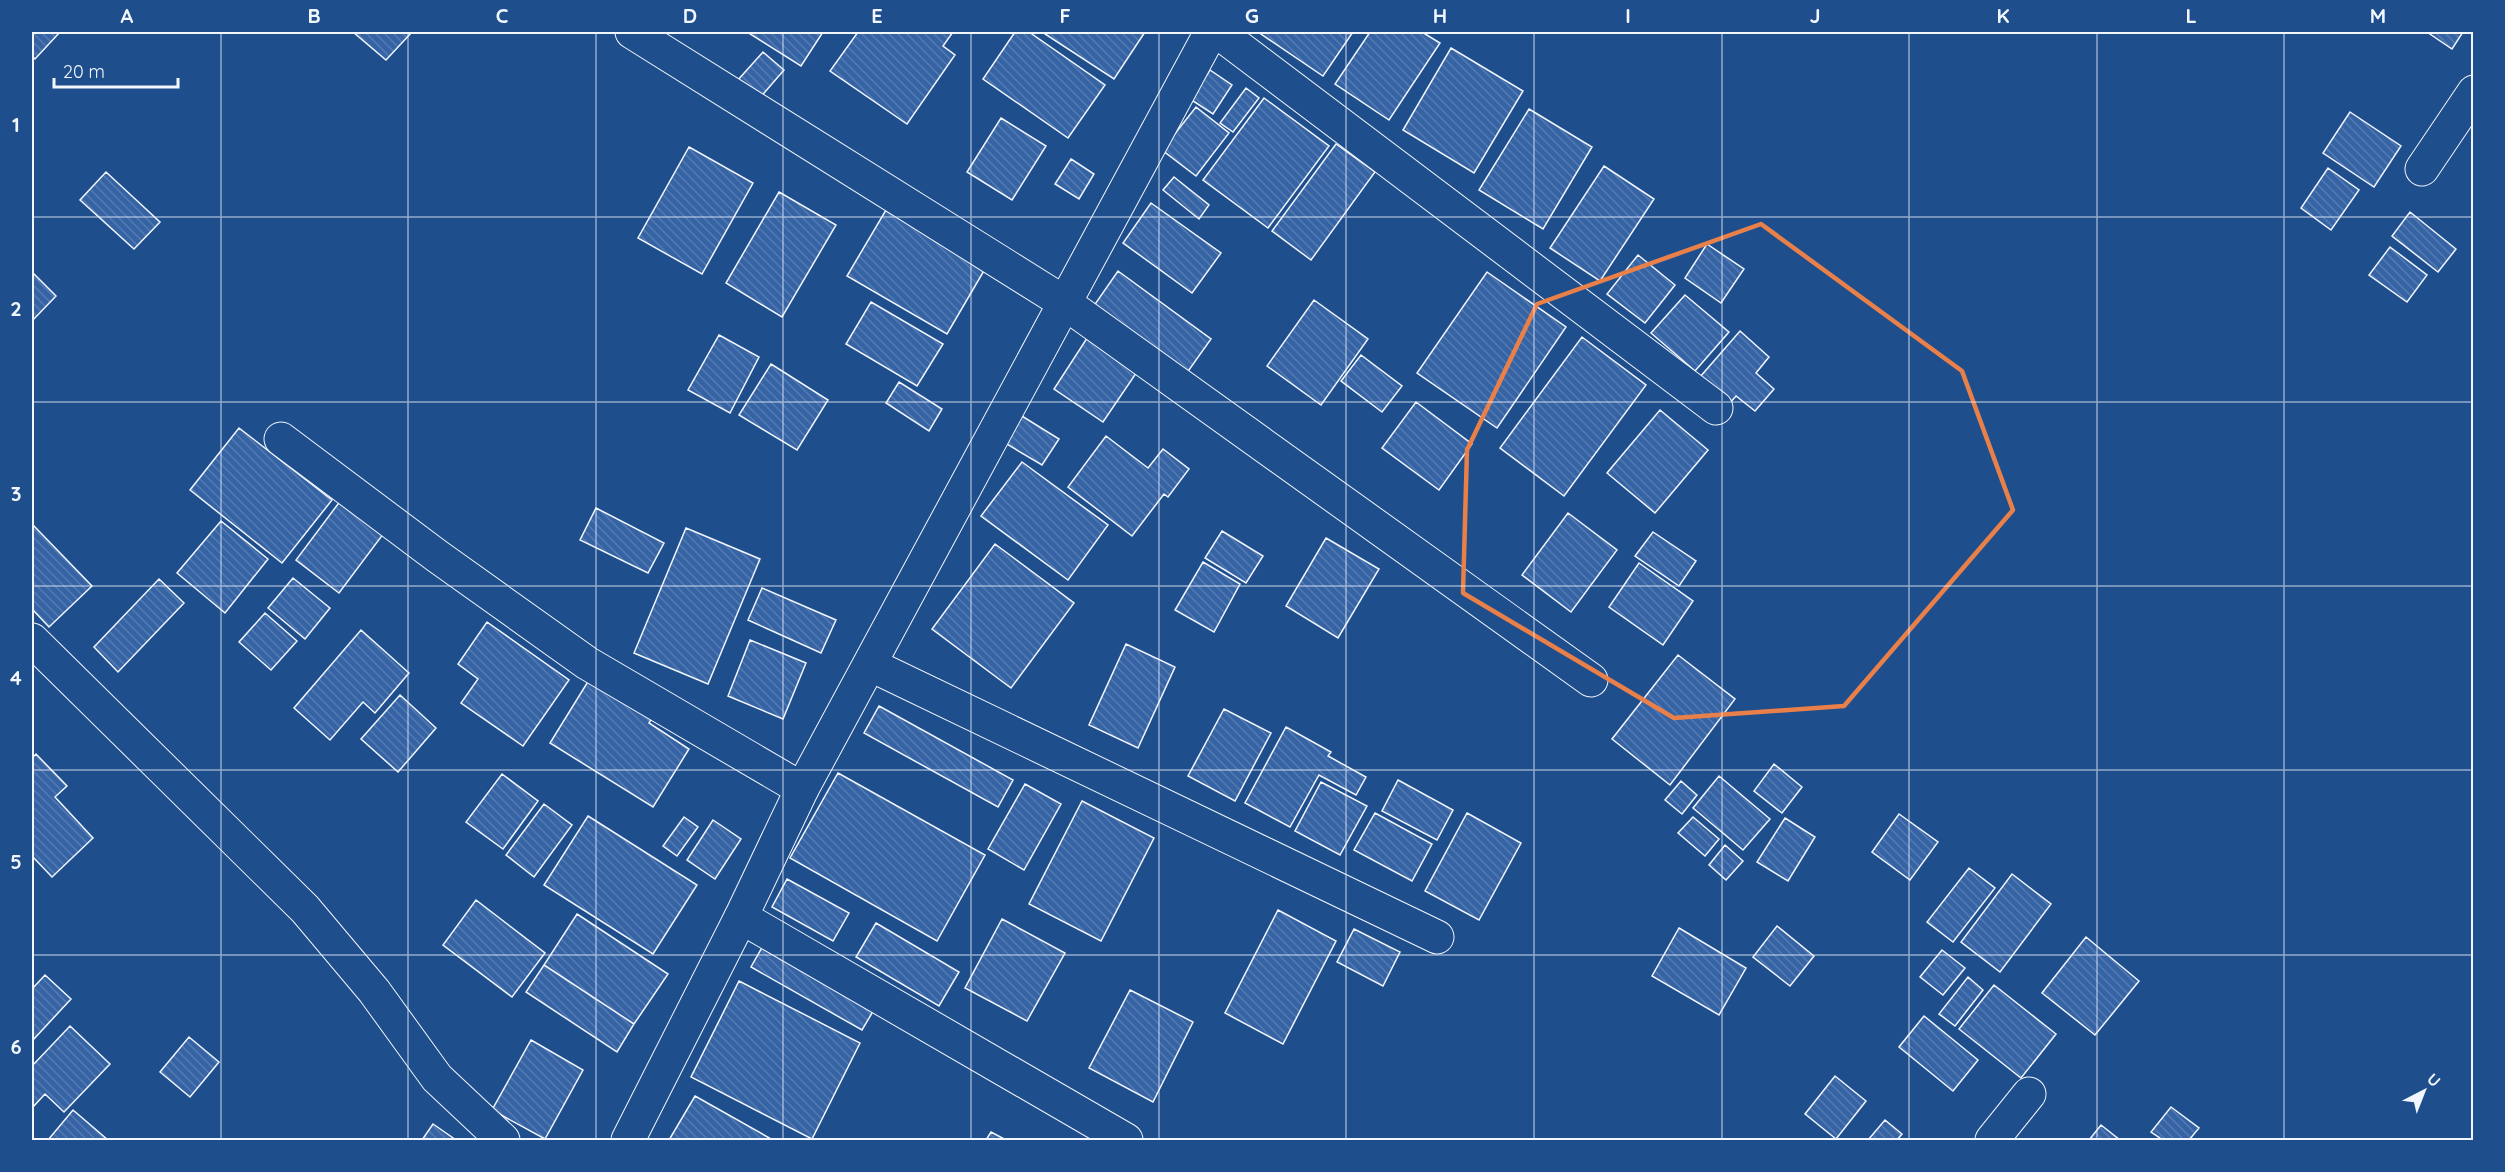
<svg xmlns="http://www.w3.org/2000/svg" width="2505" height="1172" font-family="Quicksand,sans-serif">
<defs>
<pattern id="building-back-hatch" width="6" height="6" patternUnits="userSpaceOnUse" patternTransform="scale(1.5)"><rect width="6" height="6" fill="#3563a3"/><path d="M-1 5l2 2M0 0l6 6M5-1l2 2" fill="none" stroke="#537ab1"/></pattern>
</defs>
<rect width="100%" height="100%" fill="#1f4e8c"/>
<!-- building -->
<path fill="url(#building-back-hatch)" stroke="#f2f6ff" stroke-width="1.5" d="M 32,32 L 60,32 L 35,59 L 32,56 Z
M 353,32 L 412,32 L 386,60 Z
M 747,32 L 823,32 L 801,66 Z
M 858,32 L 953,32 L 943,46 L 955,55 L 907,124 L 830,71 Z
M 1015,32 L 1029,32 L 1105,85 L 1068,138 L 983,79 Z
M 1042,32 L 1145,32 L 1114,79 Z
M 1258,32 L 1353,32 L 1323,76 Z
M 1370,32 L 1422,32 L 1440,43 L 1389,120 L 1335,84 Z
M 2427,32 L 2463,32 L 2452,49 Z
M 1451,48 L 1523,91 L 1474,173 L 1403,130 Z
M 763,52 L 784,70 L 758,100 L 737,81 Z
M 1210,70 L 1232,85 L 1213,114 L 1190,99 Z
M 1246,88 L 1259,98 L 1233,132 L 1220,123 Z
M 1264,98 L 1329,146 L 1268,228 L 1203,180 Z
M 1196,107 L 1229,133 L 1196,176 L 1162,150 Z
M 1529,109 L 1592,147 L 1543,229 L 1479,190 Z
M 2350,112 L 2401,146 L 2374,187 L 2323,153 Z
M 1001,118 L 1046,146 L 1012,200 L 967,172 Z
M 1336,144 L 1375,172 L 1311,260 L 1272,231 Z
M 689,147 L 753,183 L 702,274 L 638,238 Z
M 1071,159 L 1094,174 L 1079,199 L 1055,184 Z
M 1604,166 L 1654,199 L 1600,281 L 1550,248 Z
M 2328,168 L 2359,190 L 2331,230 L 2301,208 Z
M 106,172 L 160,222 L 134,249 L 80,200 Z
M 1174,177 L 1209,205 L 1199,219 L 1163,190 Z
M 779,192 L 836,225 L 782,317 L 726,283 Z
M 1151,203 L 1221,253 L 1192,293 L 1123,243 Z
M 886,210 L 985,269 L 947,334 L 847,276 Z
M 2410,212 L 2456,249 L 2438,272 L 2392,236 Z
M 1707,244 L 1744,269 L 1721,303 L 1685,278 Z
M 2390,247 L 2427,275 L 2407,302 L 2369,275 Z
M 1638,255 L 1675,285 L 1645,323 L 1607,294 Z
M 1118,271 L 1211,339 L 1184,377 L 1091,310 Z
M 32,272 L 56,296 L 32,321 Z
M 1487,272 L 1566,327 L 1497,428 L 1417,373 Z
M 1685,295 L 1729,332 L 1695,371 L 1651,333 Z
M 1314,300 L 1368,339 L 1321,405 L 1267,366 Z
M 871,302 L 943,344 L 917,386 L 846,344 Z
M 1740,331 L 1769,357 L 1756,373 L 1774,389 L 1755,411 L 1736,396 L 1730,403 L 1700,377 Z
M 1091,332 L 1141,366 L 1103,422 L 1054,389 Z
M 719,335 L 759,357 L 730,413 L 688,390 Z
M 1582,337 L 1646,385 L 1564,496 L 1500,448 Z
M 1361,355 L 1402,386 L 1382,412 L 1341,381 Z
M 771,364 L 828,400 L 797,450 L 739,415 Z
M 899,382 L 942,409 L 929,431 L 886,403 Z
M 1416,402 L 1472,444 L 1439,490 L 1382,448 Z
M 1660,410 L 1708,450 L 1655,513 L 1607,473 Z
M 1017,413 L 1059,439 L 1042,465 L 1000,440 Z
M 239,428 L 332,500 L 282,563 L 190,490 Z
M 1106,436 L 1148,468 L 1163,449 L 1189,469 L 1168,497 L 1164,494 L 1132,536 L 1068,487 Z
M 1022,462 L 1108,525 L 1068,580 L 981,516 Z
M 341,500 L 384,533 L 339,593 L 296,560 Z
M 596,508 L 664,543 L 648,573 L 580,540 Z
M 1568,513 L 1617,550 L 1571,612 L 1522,575 Z
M 221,521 L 268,559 L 225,613 L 177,573 Z
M 34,526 L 92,586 L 49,627 L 32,609 L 32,528 Z
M 686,528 L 760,559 L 708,684 L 634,653 Z
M 1222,531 L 1263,556 L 1246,583 L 1205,558 Z
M 1653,532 L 1696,561 L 1679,586 L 1635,556 Z
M 1326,538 L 1379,569 L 1338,638 L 1286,606 Z
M 995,544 L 1074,603 L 1011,688 L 932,629 Z
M 1203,562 L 1240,584 L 1214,632 L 1175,610 Z
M 1639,563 L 1693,601 L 1663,645 L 1609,607 Z
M 293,578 L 330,608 L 305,639 L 268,608 Z
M 159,579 L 184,603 L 118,672 L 94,647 Z
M 762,588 L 836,620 L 821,653 L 748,620 Z
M 265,613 L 297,641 L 271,670 L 239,642 Z
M 487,622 L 569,680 L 523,746 L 461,703 L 478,679 L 458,664 Z
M 361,630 L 409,673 L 375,713 L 363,702 L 330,740 L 294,708 Z
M 750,640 L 806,663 L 783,719 L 728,696 Z
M 1126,644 L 1175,667 L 1138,748 L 1089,725 Z
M 1678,655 L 1735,699 L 1670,785 L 1612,739 Z
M 592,675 L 655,713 L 649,723 L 689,749 L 653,807 L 550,743 Z
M 400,695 L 436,728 L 398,772 L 361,739 Z
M 879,706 L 1013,780 L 998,807 L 864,733 Z
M 1224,709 L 1271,733 L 1235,801 L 1188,776 Z
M 1286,727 L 1331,752 L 1328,756 L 1366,777 L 1356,795 L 1319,775 L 1290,827 L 1245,803 Z
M 36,754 L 67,786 L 55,797 L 93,838 L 52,877 L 32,856 L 32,758 Z
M 1774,764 L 1802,787 L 1782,813 L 1754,791 Z
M 838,773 L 985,855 L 937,941 L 790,858 Z
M 502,774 L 538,801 L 503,849 L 466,822 Z
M 1719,776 L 1770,819 L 1743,850 L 1693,808 Z
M 1398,780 L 1453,810 L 1437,840 L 1382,811 Z
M 1681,781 L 1697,795 L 1682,814 L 1665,800 Z
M 1321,782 L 1367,806 L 1340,855 L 1295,831 Z
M 1025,784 L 1061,804 L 1024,870 L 988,849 Z
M 1082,801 L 1154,838 L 1101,941 L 1029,904 Z
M 544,804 L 572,825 L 534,877 L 506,855 Z
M 1375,813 L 1432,844 L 1412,881 L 1354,850 Z
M 1467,813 L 1521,843 L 1479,920 L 1425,891 Z
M 1899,814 L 1938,842 L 1910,880 L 1872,852 Z
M 588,816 L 697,885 L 653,954 L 544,885 Z
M 684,817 L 698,827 L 677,856 L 663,846 Z
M 1693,817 L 1719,839 L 1705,856 L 1678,833 Z
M 1785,818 L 1815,837 L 1788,881 L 1757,862 Z
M 713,820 L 741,839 L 715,879 L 687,860 Z
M 1725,845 L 1743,861 L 1726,880 L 1709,865 Z
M 1969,868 L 1995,888 L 1953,942 L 1927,922 Z
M 2012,874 L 2051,904 L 2000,972 L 1961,942 Z
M 787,879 L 849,913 L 833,941 L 772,907 Z
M 476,900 L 545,953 L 512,997 L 443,945 Z
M 1278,910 L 1336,941 L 1283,1044 L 1225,1013 Z
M 577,914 L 668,974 L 634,1024 L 544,965 Z
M 1002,919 L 1065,953 L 1027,1021 L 965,988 Z
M 876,923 L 959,972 L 939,1006 L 856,957 Z
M 1777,926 L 1814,956 L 1790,986 L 1753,957 Z
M 1679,928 L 1746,968 L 1719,1015 L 1652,976 Z
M 1354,929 L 1400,952 L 1383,986 L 1337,962 Z
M 2086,937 L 2139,981 L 2095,1035 L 2042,993 Z
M 764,944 L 875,1008 L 862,1030 L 751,967 Z
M 1942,950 L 1965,968 L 1943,995 L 1920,977 Z
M 544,965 L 634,1024 L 617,1052 L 526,992 Z
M 45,975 L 71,999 L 32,1041 L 32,989 Z
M 1968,977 L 1983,990 L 1955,1026 L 1939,1014 Z
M 739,981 L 860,1043 L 812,1139 L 691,1077 Z
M 1994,985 L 2056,1034 L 2021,1078 L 1959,1029 Z
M 1130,990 L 1193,1022 L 1153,1102 L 1089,1068 Z
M 1924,1016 L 1978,1060 L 1953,1091 L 1899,1047 Z
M 70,1026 L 110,1064 L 64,1112 L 45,1094 L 32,1108 L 32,1066 Z
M 189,1037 L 219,1062 L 190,1097 L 160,1072 Z
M 531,1040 L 583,1070 L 545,1139 L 492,1110 Z
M 1835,1076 L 1866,1101 L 1836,1139 L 1805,1114 Z
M 695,1096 L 773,1140 L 669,1140 Z
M 2171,1107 L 2199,1128 L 2189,1140 L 2163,1140 L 2151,1132 Z
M 73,1110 L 108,1140 L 48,1140 Z
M 1885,1120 L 1902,1134 L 1897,1140 L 1868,1140 Z
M 433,1124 L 456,1140 L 422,1140 Z
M 2101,1125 L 2120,1140 L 2089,1140 Z
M 991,1132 L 1006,1140 L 986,1140 Z"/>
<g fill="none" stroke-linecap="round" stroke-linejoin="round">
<!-- street casing -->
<g stroke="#f2f6ff" stroke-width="35">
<path id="street" d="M 632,32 L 1065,303 L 1591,680
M 1218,32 L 1716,408
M 2422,169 L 2474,92
M 281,439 L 437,556 L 587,663 L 802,789
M 32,640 L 305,909 L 374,991 L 437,1078 L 503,1140
M 871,665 L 1437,937
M 741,917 L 1126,1140
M 1992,1140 L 2029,1094"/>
</g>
<!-- secondary casing -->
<g stroke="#f2f6ff" stroke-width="35">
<path id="secondary" d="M 628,1140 L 741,917 L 802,789 L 1211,32"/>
</g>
<!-- street -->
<use href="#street" stroke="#1f4e8c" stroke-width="33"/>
<!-- secondary -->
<use href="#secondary" stroke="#1f4e8c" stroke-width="33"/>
</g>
<!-- marked area -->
<path fill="none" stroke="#ea8049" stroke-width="4.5" stroke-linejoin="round" d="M 1761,224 L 1962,371 L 2013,510 L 1844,706 L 1674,718 L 1463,593 L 1467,450 L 1537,304 Z"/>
<!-- grid -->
<path fill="none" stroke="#f2f6ff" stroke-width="1.5" stroke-opacity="0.55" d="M 221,32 L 221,1140M 408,32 L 408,1140M 596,32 L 596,1140M 783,32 L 783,1140M 971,32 L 971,1140M 1159,32 L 1159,1140M 1346,32 L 1346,1140M 1534,32 L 1534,1140M 1722,32 L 1722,1140M 1909,32 L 1909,1140M 2097,32 L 2097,1140M 2284,32 L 2284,1140M 32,217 L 2474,217M 32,402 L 2474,402M 32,586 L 2474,586M 32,770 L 2474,770M 32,955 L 2474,955"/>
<!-- border -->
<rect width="2505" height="1172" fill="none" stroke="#1f4e8c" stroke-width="66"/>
<!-- north arrow -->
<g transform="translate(2424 1091) rotate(42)" stroke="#1f4e8c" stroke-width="4.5" paint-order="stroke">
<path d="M0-4.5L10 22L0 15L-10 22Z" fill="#f2f6ff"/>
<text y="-9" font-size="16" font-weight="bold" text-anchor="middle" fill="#f2f6ff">U</text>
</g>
<!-- scale -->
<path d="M54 78v9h124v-9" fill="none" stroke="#f2f6ff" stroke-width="3"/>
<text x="63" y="78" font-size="18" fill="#f2f6ff" stroke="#1f4e8c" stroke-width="4.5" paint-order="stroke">20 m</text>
<rect x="33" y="33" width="2439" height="1106" fill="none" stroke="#f2f6ff" stroke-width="2"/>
<g font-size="20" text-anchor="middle" font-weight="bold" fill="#f2f6ff">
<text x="127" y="23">A</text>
<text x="314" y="23">B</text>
<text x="502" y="23">C</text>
<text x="690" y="23">D</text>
<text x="877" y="23">E</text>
<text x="1065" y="23">F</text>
<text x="1252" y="23">G</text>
<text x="1440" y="23">H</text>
<text x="1628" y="23">I</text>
<text x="1815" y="23">J</text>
<text x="2003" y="23">K</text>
<text x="2191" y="23">L</text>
<text x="2378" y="23">M</text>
<text x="16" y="132">1</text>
<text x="16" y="316">2</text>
<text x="16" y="501">3</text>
<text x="16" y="685">4</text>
<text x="16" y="869">5</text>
<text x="16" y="1054">6</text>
</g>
</svg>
